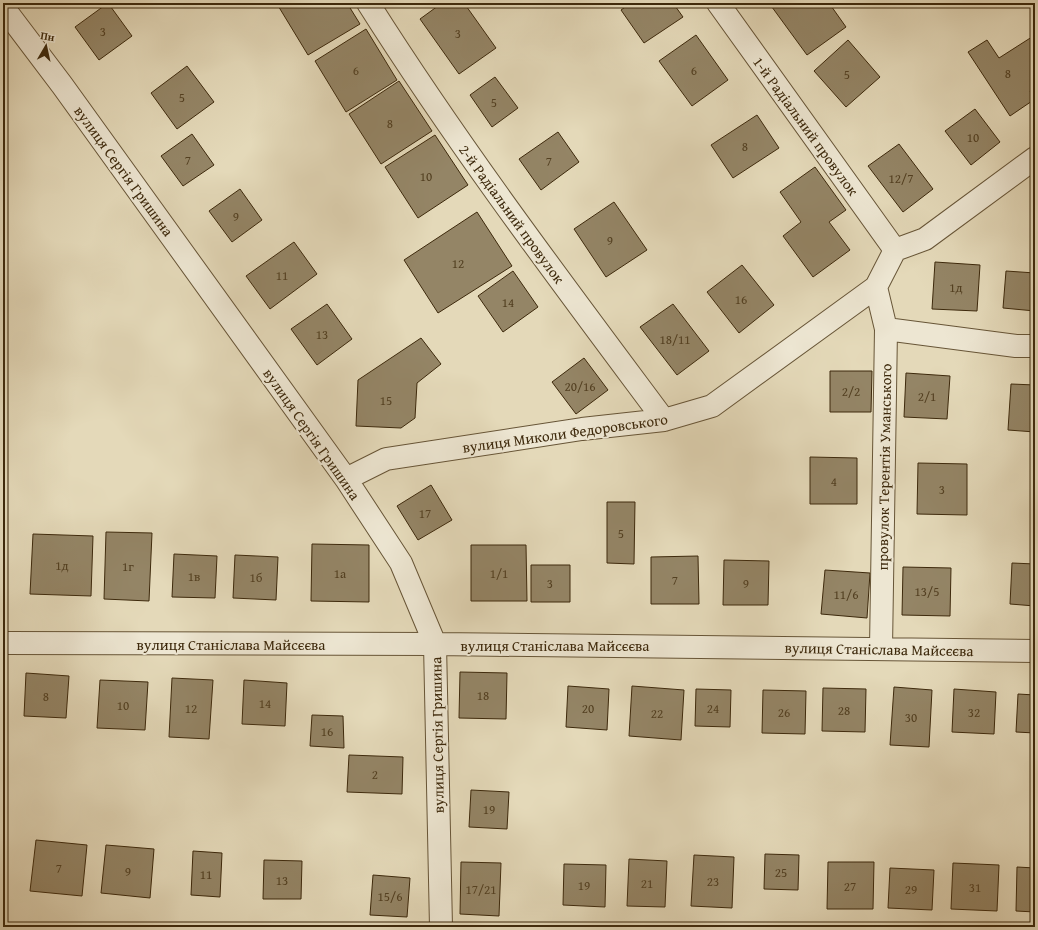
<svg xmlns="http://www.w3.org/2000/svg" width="1038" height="930" font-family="'Gentium Book Plus',serif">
<rect width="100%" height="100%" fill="#e4d9b9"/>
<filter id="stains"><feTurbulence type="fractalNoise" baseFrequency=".005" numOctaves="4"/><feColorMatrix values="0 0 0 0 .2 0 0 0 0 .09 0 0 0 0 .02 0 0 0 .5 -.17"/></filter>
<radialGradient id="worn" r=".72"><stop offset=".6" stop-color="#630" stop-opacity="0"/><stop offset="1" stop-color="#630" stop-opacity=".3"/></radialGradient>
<!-- building -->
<path fill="#948566" stroke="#3d290c" d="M 108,3 L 132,36 L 99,60 L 75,27 Z
M 279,3 L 347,3 L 360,24 L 308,55 L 277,4 Z
M 442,3 L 464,3 L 496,48 L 459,74 L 420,19 Z
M 631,3 L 673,3 L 683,17 L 644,43 L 621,10 Z
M 769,3 L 829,3 L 846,27 L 807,55 Z
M 366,29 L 397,80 L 346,112 L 315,61 Z
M 696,35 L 728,80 L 692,106 L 659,61 Z
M 1035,35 L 1035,88 L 1030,91 L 1035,99 L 1010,116 L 968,52 L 987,40 L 999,58 Z
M 848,40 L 880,77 L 846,107 L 814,71 Z
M 187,66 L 214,102 L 177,129 L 151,93 Z
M 495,77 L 518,108 L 492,127 L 470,95 Z
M 399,81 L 432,131 L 381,164 L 349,114 Z
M 975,109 L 1000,142 L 971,165 L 945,131 Z
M 757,115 L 779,148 L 733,178 L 711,145 Z
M 558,132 L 579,162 L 541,190 L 519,159 Z
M 192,134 L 214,165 L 183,186 L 161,156 Z
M 435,135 L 468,185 L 418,218 L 385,167 Z
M 899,144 L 933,189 L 903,212 L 868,166 Z
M 815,167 L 846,210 L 829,222 L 850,250 L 813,277 L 783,236 L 801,222 L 780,192 Z
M 240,189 L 262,220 L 232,242 L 209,211 Z
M 614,202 L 647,250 L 606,277 L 574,229 Z
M 477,212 L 512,266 L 438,313 L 404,260 Z
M 294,242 L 317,274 L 270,309 L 246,276 Z
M 935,262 L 980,265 L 977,311 L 932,309 Z
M 742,265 L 774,305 L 739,333 L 707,292 Z
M 513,271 L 538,307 L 503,332 L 478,296 Z
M 1006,271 L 1035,273 L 1035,311 L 1003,308 Z
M 327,304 L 352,339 L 317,365 L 291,329 Z
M 673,304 L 709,351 L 677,375 L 640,327 Z
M 421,338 L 441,364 L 417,383 L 415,418 L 401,428 L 356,426 L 358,380 Z
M 584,358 L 608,390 L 576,414 L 552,382 Z
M 830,371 L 872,371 L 871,412 L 830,412 Z
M 906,373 L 950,376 L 947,419 L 904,417 Z
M 1011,384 L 1035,385 L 1035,432 L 1008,430 Z
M 810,457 L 857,458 L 857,504 L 810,504 Z
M 918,463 L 967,464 L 967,515 L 917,514 Z
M 431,485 L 452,520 L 418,540 L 397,506 Z
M 607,502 L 635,502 L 634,564 L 607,563 Z
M 106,532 L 152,533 L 149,601 L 104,599 Z
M 33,534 L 93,536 L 91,596 L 30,594 Z
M 312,544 L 369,545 L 369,602 L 311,601 Z
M 471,545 L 526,545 L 527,601 L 471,601 Z
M 174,554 L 217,556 L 215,598 L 172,597 Z
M 235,555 L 278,557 L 276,600 L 233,598 Z
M 698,556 L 699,604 L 651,604 L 651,557 Z
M 724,560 L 769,561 L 768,605 L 723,605 Z
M 1012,563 L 1035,564 L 1035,606 L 1010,604 Z
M 531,565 L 570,565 L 570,602 L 531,602 Z
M 903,567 L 951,568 L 950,616 L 902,615 Z
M 825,570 L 870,573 L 867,618 L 821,614 Z
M 460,672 L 507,673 L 506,719 L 459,718 Z
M 26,673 L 69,676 L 66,718 L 24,716 Z
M 172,678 L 213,680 L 209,739 L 169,737 Z
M 100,680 L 148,682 L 145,730 L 97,728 Z
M 244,680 L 287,683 L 285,726 L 242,724 Z
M 568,686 L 609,689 L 607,730 L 566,727 Z
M 632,686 L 684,690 L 681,740 L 629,736 Z
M 894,687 L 932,690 L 929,747 L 890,745 Z
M 823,688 L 866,689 L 865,732 L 822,731 Z
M 696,689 L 731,690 L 730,727 L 695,726 Z
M 954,689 L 996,692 L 994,734 L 952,732 Z
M 763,690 L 806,691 L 805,734 L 762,733 Z
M 1018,694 L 1035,695 L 1035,733 L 1016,732 Z
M 312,715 L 343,716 L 344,748 L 310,746 Z
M 349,755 L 403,757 L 402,794 L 347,792 Z
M 471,790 L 509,792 L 507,829 L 469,827 Z
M 36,840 L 87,845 L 82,896 L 30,891 Z
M 106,845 L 154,849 L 150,898 L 101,893 Z
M 193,851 L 222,853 L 220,897 L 191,895 Z
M 765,854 L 799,855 L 798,890 L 764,889 Z
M 694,855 L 734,857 L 732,908 L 691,906 Z
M 629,859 L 667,861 L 665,907 L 627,906 Z
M 264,860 L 302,861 L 301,899 L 263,899 Z
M 461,862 L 501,863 L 499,916 L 460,914 Z
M 828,862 L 874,862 L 873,909 L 827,909 Z
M 953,863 L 999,865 L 997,911 L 951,909 Z
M 564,864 L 606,865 L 605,907 L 563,905 Z
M 1017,867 L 1035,868 L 1035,912 L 1016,911 Z
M 890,868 L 934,870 L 932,910 L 888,908 Z
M 373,875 L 410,878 L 407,917 L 370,915 Z"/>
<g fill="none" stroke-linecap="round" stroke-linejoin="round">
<!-- street casing -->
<g stroke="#675537" stroke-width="24">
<path id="street" d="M 368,3 C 459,147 562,283 664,420
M 718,3 L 895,250
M 3,7 L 62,85 L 346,479 L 401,563 L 435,644 L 441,927
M 876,287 L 886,329 L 881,648
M 886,329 L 1016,346 L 1035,346
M 346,479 L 386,459 L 582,429 L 664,420 L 712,406 L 876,287 L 895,250 L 925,239 L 1035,158
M 3,643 L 435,644 L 1035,651"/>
</g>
<!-- street -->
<use href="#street" stroke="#ede6d2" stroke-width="22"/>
</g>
<g text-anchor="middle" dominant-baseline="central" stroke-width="4" stroke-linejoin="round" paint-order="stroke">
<!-- number labels -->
<g font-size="13" fill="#534022">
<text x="103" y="31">3</text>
<text x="458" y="33">3</text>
<text x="356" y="70">6</text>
<text x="694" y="70">6</text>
<text x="1008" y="73">8</text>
<text x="847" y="74">5</text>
<text x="182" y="97">5</text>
<text x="494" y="102">5</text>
<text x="390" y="123">8</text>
<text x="973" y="137">10</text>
<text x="745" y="146">8</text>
<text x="188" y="160">7</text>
<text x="549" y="161">7</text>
<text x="426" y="176">10</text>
<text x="901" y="178">12/7</text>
<text x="236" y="216">9</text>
<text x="610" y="240">9</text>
<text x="458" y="263">12</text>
<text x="282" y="275">11</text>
<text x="956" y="287">1д</text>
<text x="741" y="299">16</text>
<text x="508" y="302">14</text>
<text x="322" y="334">13</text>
<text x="675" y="339">18/11</text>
<text x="580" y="386">20/16</text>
<text x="851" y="391">2/2</text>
<text x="927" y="396">2/1</text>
<text x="386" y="400">15</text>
<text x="834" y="481">4</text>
<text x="942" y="489">3</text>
<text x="425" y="513">17</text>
<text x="621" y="533">5</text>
<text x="62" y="565">1д</text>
<text x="128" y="566">1г</text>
<text x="340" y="573">1а</text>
<text x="499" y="573">1/1</text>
<text x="194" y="576">1в</text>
<text x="256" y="577">1б</text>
<text x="675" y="580">7</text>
<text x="550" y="583">3</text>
<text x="746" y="583">9</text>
<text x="927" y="591">13/5</text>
<text x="846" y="594">11/6</text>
<text x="483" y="695">18</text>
<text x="46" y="696">8</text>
<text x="265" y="703">14</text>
<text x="123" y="705">10</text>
<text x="191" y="708">12</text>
<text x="588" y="708">20</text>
<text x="713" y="708">24</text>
<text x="844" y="710">28</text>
<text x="784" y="712">26</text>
<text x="974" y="712">32</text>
<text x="657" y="713">22</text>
<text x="911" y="717">30</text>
<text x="327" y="731">16</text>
<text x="375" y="774">2</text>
<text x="489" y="809">19</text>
<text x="59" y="868">7</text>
<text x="128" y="871">9</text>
<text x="781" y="872">25</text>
<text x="206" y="874">11</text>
<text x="282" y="880">13</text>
<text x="713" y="881">23</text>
<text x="647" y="883">21</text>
<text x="584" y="885">19</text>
<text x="850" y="886">27</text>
<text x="975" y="887">31</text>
<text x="481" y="889">17/21</text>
<text x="911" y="889">29</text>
<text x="390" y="896">15/6</text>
</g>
<!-- street labels -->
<g font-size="15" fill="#3d290c" stroke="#ede6d2">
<text transform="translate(806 126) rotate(54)">1-й Радіальний провулок</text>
<text transform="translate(124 171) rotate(54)">вулиця Сергія Гришина</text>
<text transform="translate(512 214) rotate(54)">2-й Радіальний провулок</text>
<text transform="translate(565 433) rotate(-8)">вулиця Миколи Федоровського</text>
<text transform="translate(312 434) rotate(55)">вулиця Сергія Гришина</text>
<text transform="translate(884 467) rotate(-89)">провулок Терентія Уманського</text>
<text x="231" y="644">вулиця Станіслава Майсєєва</text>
<text x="555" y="645">вулиця Станіслава Майсєєва</text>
<text transform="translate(879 649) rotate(1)">вулиця Станіслава Майсєєва</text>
<text transform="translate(437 735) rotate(-91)">вулиця Сергія Гришина</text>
</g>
</g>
<!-- margin -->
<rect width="1038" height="930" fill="none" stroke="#e4d9b9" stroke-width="16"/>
<rect x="4" y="4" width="1030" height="922" fill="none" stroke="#3d290c" stroke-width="2"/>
<rect x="8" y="8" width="1022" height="914" fill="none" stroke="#3d290c"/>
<!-- north arrow -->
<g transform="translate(46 46) rotate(9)" stroke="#ede6d2" stroke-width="3" paint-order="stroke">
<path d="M0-3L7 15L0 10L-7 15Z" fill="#3d290c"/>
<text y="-6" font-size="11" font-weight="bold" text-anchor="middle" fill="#3d290c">Пн</text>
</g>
<rect width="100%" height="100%" filter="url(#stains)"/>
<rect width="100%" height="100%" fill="url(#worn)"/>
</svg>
